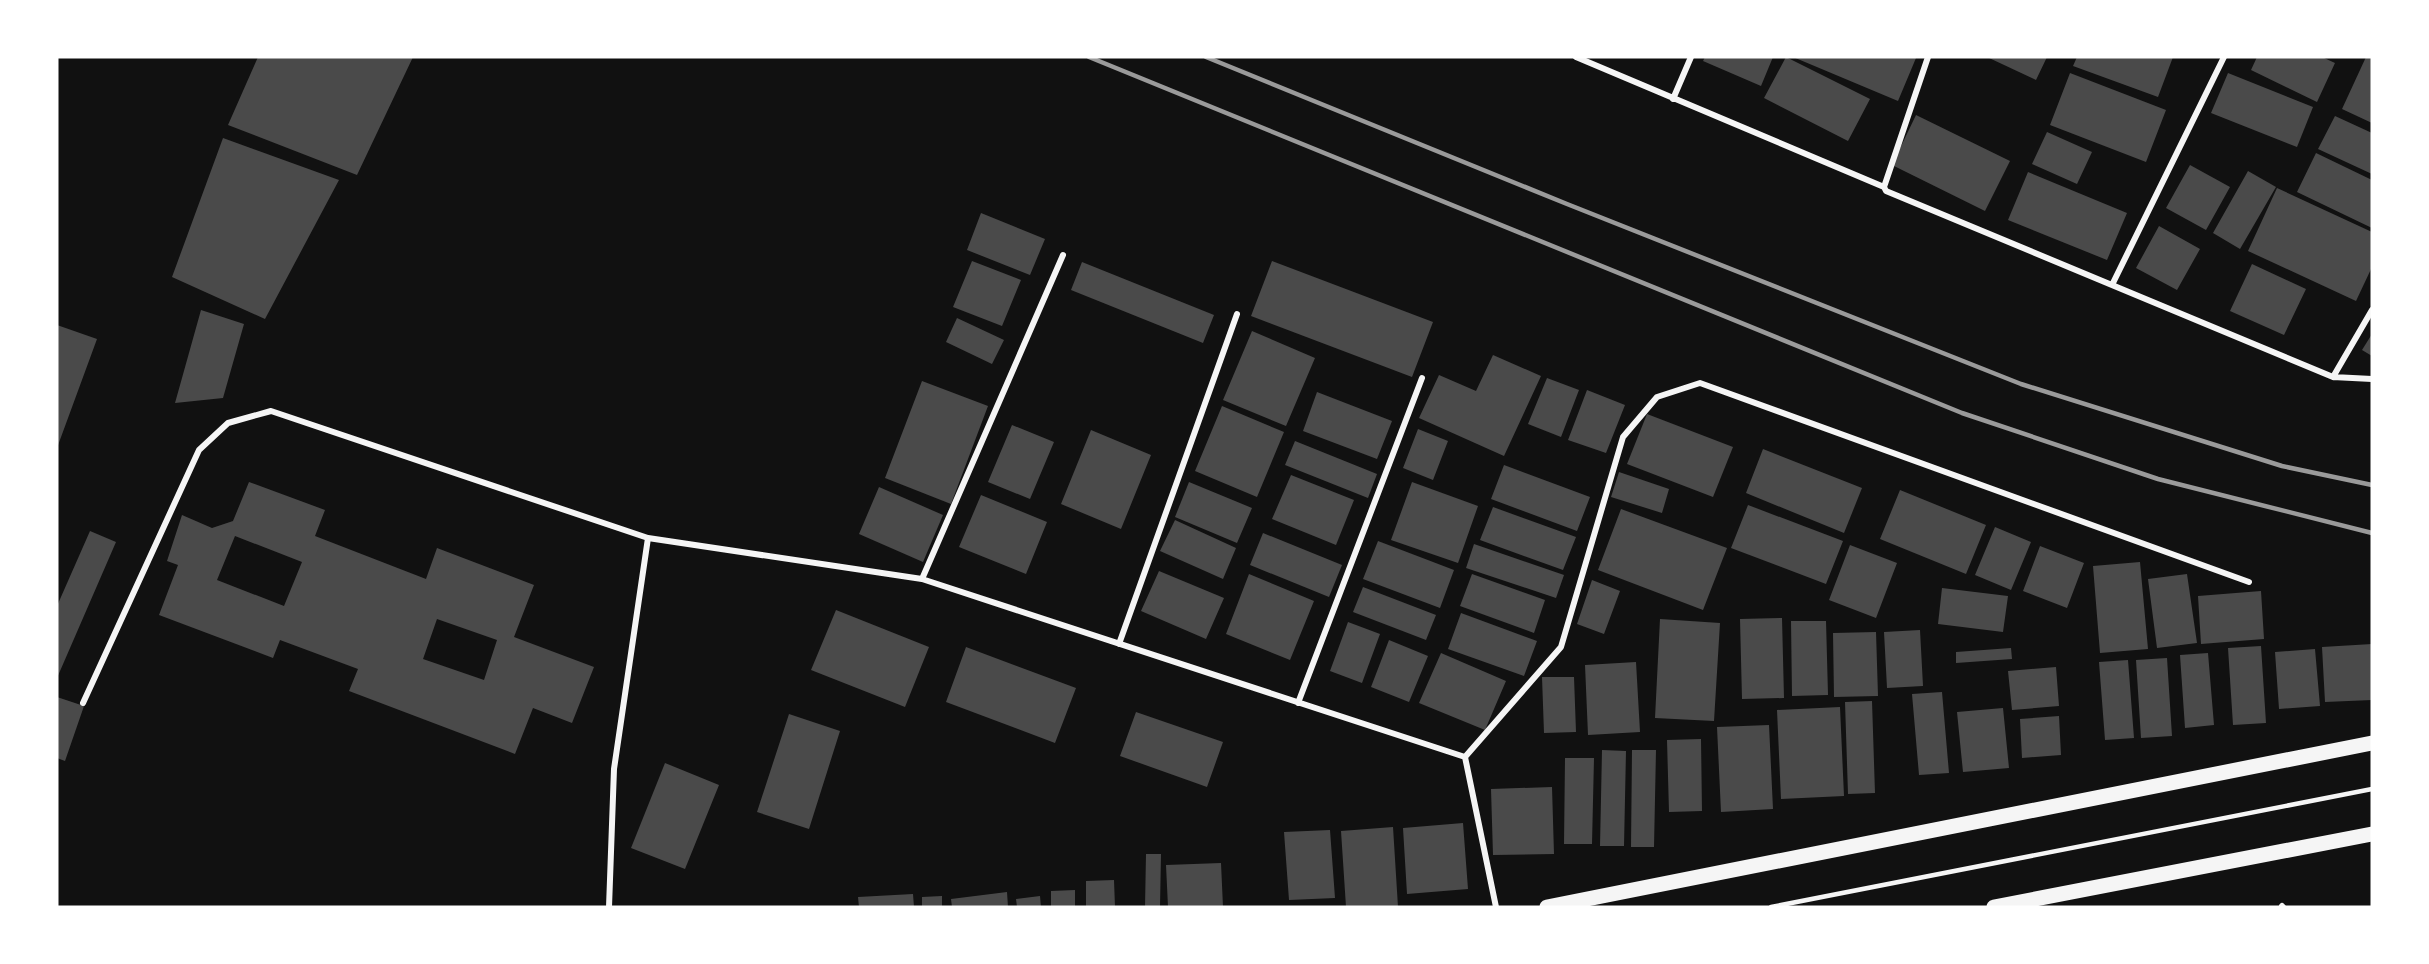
<svg xmlns="http://www.w3.org/2000/svg" width="2429" height="964" font-family="'Alegreya Sans',sans-serif">
<rect width="100%" height="100%" fill="#111"/>
<!-- building -->
<path fill="#4a4a4a" fill-rule="evenodd" d="M 258,57 L 413,57 L 357,175 L 228,125 Z
M 1705,57 L 1773,57 L 1761,86 L 1703,61 Z
M 1786,57 L 1870,99 L 1848,141 L 1764,98 Z
M 1793,57 L 1913,57 L 1916,58 L 1898,101 Z
M 1987,57 L 2047,57 L 2036,80 Z
M 2077,57 L 2173,57 L 2158,97 L 2073,66 Z
M 2257,57 L 2322,57 L 2335,63 L 2317,102 L 2251,70 Z
M 2366,57 L 2372,57 L 2372,123 L 2342,109 Z
M 2070,73 L 2166,110 L 2146,162 L 2050,125 Z
M 2228,73 L 2313,107 L 2297,147 L 2211,113 Z
M 1916,115 L 2010,161 L 1985,211 L 1892,165 Z
M 2335,116 L 2372,133 L 2372,174 L 2318,149 Z
M 2047,132 L 2092,152 L 2077,184 L 2032,164 Z
M 223,138 L 339,180 L 265,319 L 172,277 Z
M 2316,153 L 2372,180 L 2372,228 L 2297,192 Z
M 2190,165 L 2230,187 L 2206,230 L 2166,208 Z
M 2248,171 L 2276,187 L 2240,249 L 2213,233 Z
M 2028,172 L 2127,213 L 2107,260 L 2008,220 Z
M 2277,188 L 2372,232 L 2372,267 L 2356,301 L 2248,251 Z
M 981,213 L 1045,239 L 1030,275 L 967,250 Z
M 2159,226 L 2200,249 L 2177,290 L 2136,268 Z
M 972,261 L 1021,280 L 1002,326 L 953,307 Z
M 1272,261 L 1433,322 L 1412,377 L 1251,316 Z
M 1082,262 L 1214,315 L 1203,343 L 1071,290 Z
M 2252,264 L 2306,289 L 2284,335 L 2230,311 Z
M 201,310 L 244,324 L 223,398 L 175,403 Z
M 957,318 L 1004,340 L 992,364 L 946,342 Z
M 57,325 L 97,339 L 57,448 Z
M 1252,331 L 1315,358 L 1286,426 L 1223,400 Z
M 2372,334 L 2372,356 L 2362,350 Z
M 1493,355 L 1541,376 L 1504,456 L 1419,418 L 1439,375 L 1476,391 Z
M 1547,378 L 1579,390 L 1561,437 L 1528,424 Z
M 922,381 L 988,406 L 951,504 L 885,478 Z
M 1587,390 L 1625,405 L 1606,453 L 1568,440 Z
M 1317,392 L 1392,421 L 1377,459 L 1303,431 Z
M 1222,406 L 1284,432 L 1257,497 L 1195,471 Z
M 1647,414 L 1733,447 L 1713,497 L 1627,464 Z
M 1012,425 L 1054,442 L 1030,499 L 988,482 Z
M 1418,429 L 1448,441 L 1433,480 L 1403,468 Z
M 1091,430 L 1151,455 L 1121,529 L 1061,504 Z
M 1295,441 L 1377,474 L 1368,498 L 1285,465 Z
M 1763,449 L 1862,488 L 1844,533 L 1746,493 Z
M 1504,465 L 1590,497 L 1577,531 L 1491,499 Z
M 1619,472 L 1669,489 L 1662,513 L 1611,497 Z
M 1291,475 L 1354,500 L 1336,545 L 1272,519 Z
M 249,482 L 325,510 L 315,536 L 426,579 L 437,548 L 534,585 L 514,637 L 594,667 L 572,723 L 533,708 L 515,754 L 349,691 L 358,669 L 280,640 L 273,658 L 159,615 L 178,565 L 167,561 L 182,515 L 212,528 L 233,521 ZM 235,536 L 302,562 L 284,606 L 217,580 ZM 437,619 L 497,640 L 484,680 L 423,659 Z
M 1189,482 L 1252,508 L 1237,543 L 1175,517 Z
M 1412,482 L 1478,506 L 1458,563 L 1391,540 Z
M 879,487 L 943,515 L 923,562 L 859,534 Z
M 1900,490 L 1986,525 L 1966,574 L 1880,539 Z
M 981,495 L 1047,522 L 1026,574 L 959,547 Z
M 1748,505 L 1843,541 L 1826,584 L 1731,548 Z
M 1493,507 L 1576,537 L 1563,570 L 1480,540 Z
M 1621,509 L 1727,548 L 1703,610 L 1598,570 Z
M 1175,520 L 1236,548 L 1223,579 L 1160,551 Z
M 1995,527 L 2031,542 L 2011,590 L 1975,575 Z
M 90,531 L 116,542 L 57,678 L 57,606 Z
M 1263,533 L 1342,565 L 1329,597 L 1250,565 Z
M 1378,541 L 1454,570 L 1440,608 L 1363,579 Z
M 1474,544 L 1564,575 L 1556,598 L 1466,568 Z
M 1850,545 L 1897,563 L 1876,618 L 1829,600 Z
M 2040,546 L 2084,563 L 2067,608 L 2023,591 Z
M 2140,562 L 2148,649 L 2100,653 L 2093,566 Z
M 1159,571 L 1224,598 L 1206,639 L 1141,611 Z
M 1249,574 L 1314,601 L 1290,660 L 1226,634 Z
M 1472,574 L 1545,600 L 1534,633 L 1460,606 Z
M 2187,574 L 2197,643 L 2157,648 L 2148,579 Z
M 1592,580 L 1620,591 L 1604,634 L 1577,624 Z
M 1363,587 L 1436,615 L 1426,640 L 1353,612 Z
M 1942,588 L 2008,596 L 2003,632 L 1938,624 Z
M 2261,591 L 2264,639 L 2201,644 L 2198,596 Z
M 836,610 L 929,647 L 905,707 L 811,670 Z
M 1461,613 L 1537,641 L 1524,676 L 1448,649 Z
M 1782,618 L 1784,698 L 1742,699 L 1740,619 Z
M 1660,619 L 1720,623 L 1714,721 L 1655,718 Z
M 1791,621 L 1826,621 L 1828,695 L 1792,696 Z
M 1348,622 L 1380,634 L 1362,683 L 1330,671 Z
M 1920,630 L 1923,686 L 1887,688 L 1884,632 Z
M 1876,632 L 1878,696 L 1834,697 L 1833,633 Z
M 1389,640 L 1428,656 L 1409,702 L 1371,687 Z
M 2372,644 L 2372,700 L 2325,702 L 2322,647 Z
M 2261,646 L 2266,723 L 2233,725 L 2228,648 Z
M 966,647 L 1076,688 L 1055,743 L 946,702 Z
M 2011,648 L 2012,659 L 1956,663 L 1956,652 Z
M 2315,649 L 2320,706 L 2279,709 L 2275,652 Z
M 1441,653 L 1506,681 L 1485,730 L 1419,703 Z
M 2208,653 L 2214,725 L 2185,728 L 2180,655 Z
M 2167,658 L 2172,736 L 2141,738 L 2136,660 Z
M 2128,660 L 2134,738 L 2105,740 L 2099,662 Z
M 1636,662 L 1640,732 L 1588,735 L 1585,665 Z
M 2056,667 L 2059,706 L 2012,710 L 2008,671 Z
M 1542,677 L 1574,677 L 1576,732 L 1544,733 Z
M 1942,692 L 1949,773 L 1919,775 L 1912,694 Z
M 57,697 L 84,706 L 65,761 L 57,758 Z
M 1872,701 L 1875,793 L 1848,794 L 1845,702 Z
M 1840,707 L 1844,796 L 1781,799 L 1777,710 Z
M 2003,708 L 2009,768 L 1963,772 L 1957,712 Z
M 1136,712 L 1223,742 L 1207,787 L 1120,756 Z
M 789,714 L 840,731 L 809,829 L 757,812 Z
M 2059,716 L 2061,755 L 2022,758 L 2020,719 Z
M 1769,725 L 1773,809 L 1721,812 L 1717,727 Z
M 1701,739 L 1702,811 L 1669,812 L 1667,740 Z
M 1602,750 L 1626,751 L 1624,846 L 1600,846 Z
M 1632,750 L 1656,750 L 1654,847 L 1631,847 Z
M 1565,758 L 1594,758 L 1592,844 L 1564,844 Z
M 665,763 L 719,785 L 685,869 L 631,848 Z
M 1552,787 L 1554,854 L 1493,855 L 1491,789 Z
M 1463,823 L 1468,889 L 1407,894 L 1403,828 Z
M 1393,827 L 1398,907 L 1346,907 L 1341,831 Z
M 1330,830 L 1335,898 L 1289,900 L 1284,832 Z
M 1146,854 L 1161,854 L 1160,907 L 1145,907 Z
M 1221,863 L 1223,907 L 1168,907 L 1166,865 Z
M 1114,880 L 1115,907 L 1086,907 L 1086,881 Z
M 1075,890 L 1075,907 L 1051,907 L 1051,891 Z
M 1007,892 L 1008,907 L 952,907 L 951,899 Z
M 913,894 L 914,907 L 859,907 L 858,897 Z
M 942,896 L 942,907 L 922,907 L 922,897 Z
M 1040,896 L 1041,907 L 1017,907 L 1016,899 Z"/>
<g fill="none" stroke-linecap="round" stroke-linejoin="round">
<!-- service -->
<path stroke="#f5f5f5" stroke-width="4.5" d="M 1771,907 L 2372,789"/>
<!-- minor -->
<path stroke="#f5f5f5" stroke-width="6" d="M 1576,57 L 1884,187 L 1886,191 L 2333,377 L 2372,379
M 1673,99 L 1691,57
M 1884,187 L 1928,57
M 2112,285 L 2224,57
M 2333,377 L 2372,310
M 922,579 L 1063,255
M 1119,644 L 1237,314
M 83,703 L 199,450 L 228,423 L 271,411 L 648,538 L 922,579 L 1465,757 L 1496,907
M 1298,703 L 1422,378
M 1465,757 L 1561,647 L 1623,437 L 1657,397 L 1700,383 L 2249,582
M 2282,906 L 2283,907
M 609,907 L 614,769 L 648,538"/>
<!-- primary -->
<path stroke="#f5f5f5" stroke-width="15" d="M 1547,907 L 2372,743
M 1994,907 L 2372,834"/>
<!-- rail -->
<path stroke="#9a9a9a" stroke-width="4.5" d="M 1089,57 L 1962,413 L 2158,479 L 2372,533
M 1206,57 L 1567,204 L 2021,384 L 2282,466 L 2372,485"/>
</g>
<!-- border -->
<rect width="2429" height="964" fill="none" stroke="#ffffff" stroke-width="117"/>
</svg>
